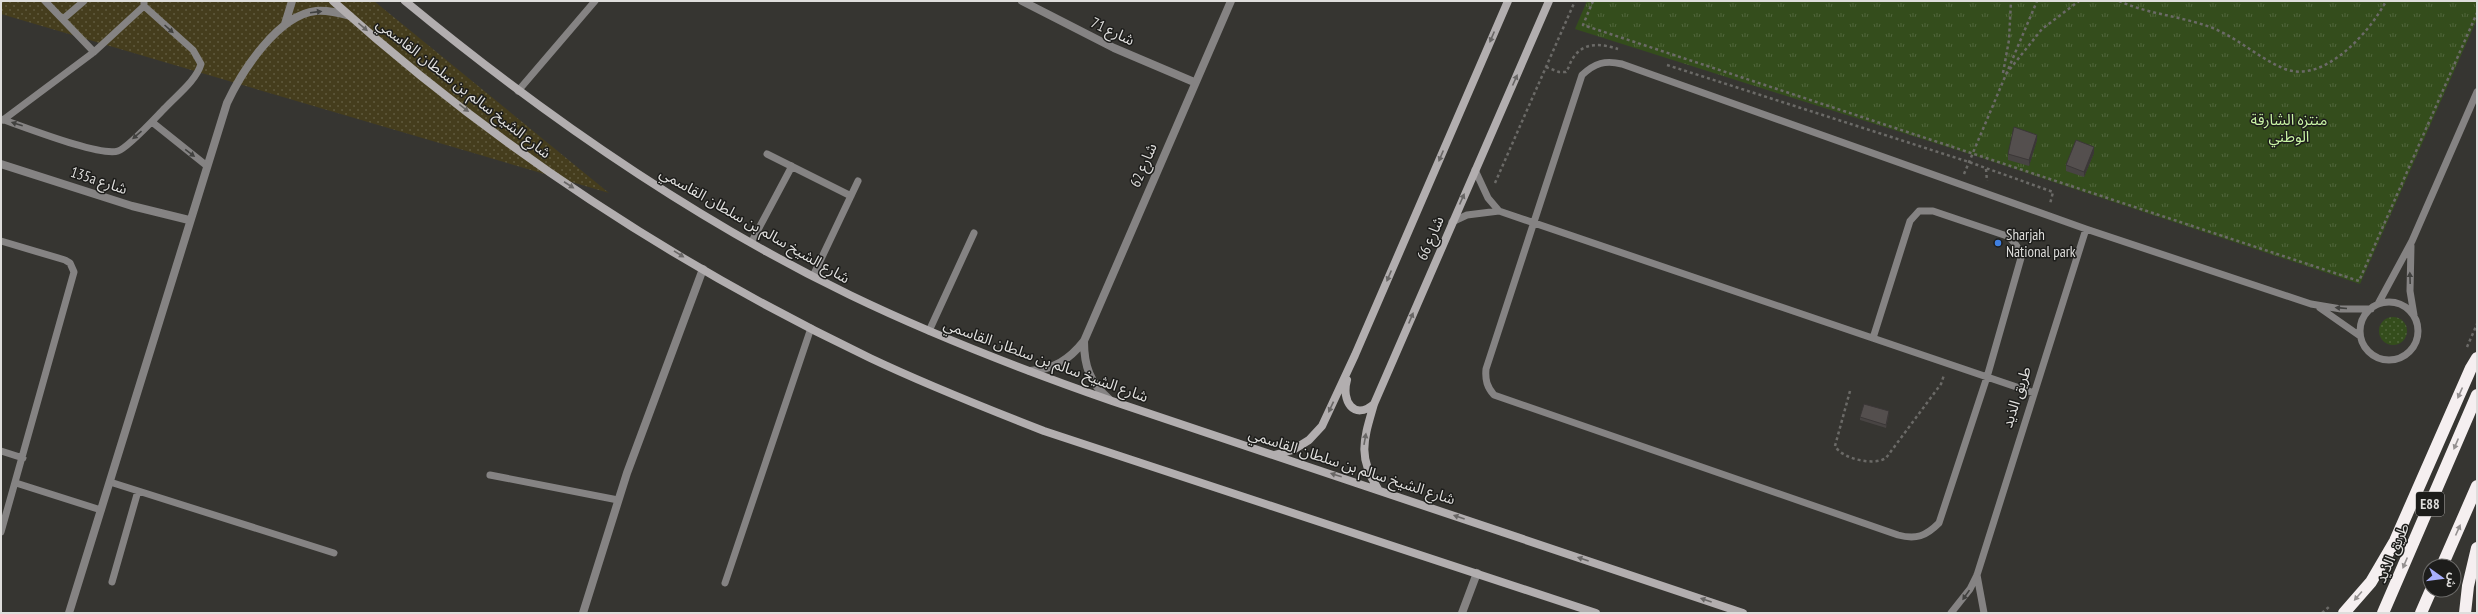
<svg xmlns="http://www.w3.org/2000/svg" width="2478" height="614" font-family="'PT Sans Narrow','Noto Sans Arabic',sans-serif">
<defs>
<pattern id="grass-dots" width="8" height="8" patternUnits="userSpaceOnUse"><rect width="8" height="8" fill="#344d1c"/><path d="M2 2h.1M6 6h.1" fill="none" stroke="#51663c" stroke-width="1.8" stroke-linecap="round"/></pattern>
<pattern id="sand-dots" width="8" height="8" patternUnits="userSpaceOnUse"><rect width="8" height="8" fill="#453d1d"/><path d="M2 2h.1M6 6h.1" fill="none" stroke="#5f593d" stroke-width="1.8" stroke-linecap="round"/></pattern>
<pattern id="park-tufts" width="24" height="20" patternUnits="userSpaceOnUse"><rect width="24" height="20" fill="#344d1c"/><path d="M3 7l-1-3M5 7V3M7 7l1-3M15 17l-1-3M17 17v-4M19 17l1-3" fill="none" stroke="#51663c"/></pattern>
</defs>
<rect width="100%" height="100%" fill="#363531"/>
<!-- grass -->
<path fill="url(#grass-dots)" d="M2379 331a14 14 0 1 1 28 0a14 14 0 1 1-28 0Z"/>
<!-- sand -->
<path fill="url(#sand-dots)" d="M 1,1 L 374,1 L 609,193 L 1,14 Z"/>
<!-- park -->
<path fill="url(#park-tufts)" d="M 1587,1 L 2477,1 L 2477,19 L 2360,284 L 1973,155 L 1575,29 Z"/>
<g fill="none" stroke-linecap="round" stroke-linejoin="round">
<!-- path -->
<path stroke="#6b6a67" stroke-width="2.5" stroke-dasharray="3 3" stroke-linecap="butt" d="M 1593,1 L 1583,25 L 2359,281 L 2477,13
M 2119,1 C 2148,14 2180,16 2210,27 C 2237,37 2258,58 2285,69 C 2324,84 2370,32 2386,1
M 1667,65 L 1969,162 L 2053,192 L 2050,204
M 1546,67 L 1559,72 L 1566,72 C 1569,68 1570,62 1573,58 C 1584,41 1602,44 1618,49
M 2003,73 L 2009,40 L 2011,1
M 2006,74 L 2042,29 L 2079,1
M 1986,169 L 1987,181
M 1964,174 L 2037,1
M 1495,183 L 1575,1
M 2467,347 L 2477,324
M 1850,391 L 1835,446 C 1842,459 1874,466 1886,458 L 1941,384 L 1944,375
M 2322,613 L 2330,606"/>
<!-- lane -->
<path stroke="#858383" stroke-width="7" d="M 45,1 L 94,52
M 63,19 L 84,1
M 518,91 L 595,1
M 1,119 C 22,126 100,157 118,151 C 128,148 156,117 165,108 C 177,95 196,81 201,64 L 193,50 L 144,6 L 144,1
M 3,120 L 94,52 L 144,6
M 152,122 L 207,166
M 767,154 L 851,196
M 1475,170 L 1488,198 L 1499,211
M 1452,222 L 1467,215 L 1499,211 L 2034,393
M 1,241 L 65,260 L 70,263 L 74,272 L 1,532
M 751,243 L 792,166
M 2411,246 L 2410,291 L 2414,315
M 813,276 L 858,181
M2360 331a29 29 0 1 1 58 0a29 29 0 1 1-58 0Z
M 2378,304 L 2412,241 L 2477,92
M 2320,308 L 2360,336
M 929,331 L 974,233
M 1873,338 L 1910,221 L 1919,211 L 1933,211 L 2007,236 C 2016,243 2019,248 2021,258 L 1987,377 L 1939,523 C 1926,536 1916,540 1898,535 L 1494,395 C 1487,387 1485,380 1486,369 L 1582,75 C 1595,63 1605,60 1622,64 L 2086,229 L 2311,304 L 2341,309 L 2371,309
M 1,451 L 23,458
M 490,475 L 618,500
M 110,482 L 334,553
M 16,483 L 101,510
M 1977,575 L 1984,613
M 112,582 L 138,491
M 725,583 L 811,328
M 1951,613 L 1970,589 L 1977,575 L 2086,229"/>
<!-- street -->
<path stroke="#858383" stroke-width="8" d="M 1022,1 L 1114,48 L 1194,82
M 285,24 L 292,1
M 1,164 L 132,206 L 189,220
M 1084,341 C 1084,366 1090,383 1109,399
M 1030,371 C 1054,369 1069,360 1084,341 L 1231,1
M 69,613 L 227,103 C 242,71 278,15 316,11 C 328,10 339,13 350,16
M 583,613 L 627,473 L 703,269
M 1462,613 L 1477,573"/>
<!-- secondary -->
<path stroke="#b2aeaf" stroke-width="8" d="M 333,1 C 493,145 676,265 870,358 C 927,385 985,408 1044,431 L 1596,613
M 405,1 C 542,114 689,217 850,295 C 935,336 1023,370 1112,401 L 1743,613
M 1347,380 C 1341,401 1354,421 1374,404
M 1274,455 L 1293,450 L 1309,440 L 1322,426 L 1355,355 L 1508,1
M 1378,489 C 1357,456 1364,439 1374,404 L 1549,1"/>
<!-- highway -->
<path stroke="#f5eff0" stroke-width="12" d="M 2442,566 L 2477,486
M 2344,613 L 2371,582 L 2395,541 L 2471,368 L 2477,358
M 2383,613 L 2477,395
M 2421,613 L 2431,590
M 2465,613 L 2468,586 L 2477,548"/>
</g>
<!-- wall -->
<path fill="#484443" d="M 2037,140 L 2029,166 L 2008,160 L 2008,154 Z
M 2094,153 L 2084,177 L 2066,171 L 2066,165 Z
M 1889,414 L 1886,428 L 1860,420 L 1860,417 Z"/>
<!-- shaded-wall -->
<path fill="#3b3737" d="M 2037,135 L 2037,140 L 2029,166 L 2029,160 Z
M 2094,147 L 2094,153 L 2084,177 L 2084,172 Z
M 1889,411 L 1889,414 L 1886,428 L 1886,425 Z"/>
<!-- building -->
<path fill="#544f4e" stroke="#3b3737" d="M 2014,127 L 2037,135 L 2029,160 L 2008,154 Z
M 2076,140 L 2094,147 L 2084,172 L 2066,165 Z
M 1864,404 L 1889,411 L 1886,425 L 1860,417 Z"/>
<!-- one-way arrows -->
<defs><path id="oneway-solid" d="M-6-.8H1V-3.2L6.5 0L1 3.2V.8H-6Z"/></defs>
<g fill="#41413f">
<use href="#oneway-solid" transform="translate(316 12) rotate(-7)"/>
<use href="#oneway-solid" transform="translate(169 29) rotate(42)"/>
<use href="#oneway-solid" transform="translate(17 124) rotate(-162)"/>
<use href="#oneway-solid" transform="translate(137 135) rotate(139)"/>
<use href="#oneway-solid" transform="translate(190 153) rotate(37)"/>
<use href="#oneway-solid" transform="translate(2410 278) rotate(-92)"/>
<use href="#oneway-solid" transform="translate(2341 308) rotate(-175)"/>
<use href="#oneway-solid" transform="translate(1966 595) rotate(125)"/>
</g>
<g fill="#686665">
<use href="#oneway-solid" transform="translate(363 27) rotate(40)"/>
<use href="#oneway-solid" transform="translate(1492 37) rotate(113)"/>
<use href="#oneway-solid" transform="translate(1515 80) rotate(-66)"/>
<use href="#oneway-solid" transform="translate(464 108) rotate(38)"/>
<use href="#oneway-solid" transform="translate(1441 156) rotate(113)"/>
<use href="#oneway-solid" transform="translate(569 185) rotate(33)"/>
<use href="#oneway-solid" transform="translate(1462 199) rotate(-66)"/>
<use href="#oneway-solid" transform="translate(679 254) rotate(32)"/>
<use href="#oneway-solid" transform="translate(1389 276) rotate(113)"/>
<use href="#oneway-solid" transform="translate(1411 318) rotate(-67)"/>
<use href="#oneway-solid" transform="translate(1331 407) rotate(115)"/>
<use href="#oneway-solid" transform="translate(1365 439) rotate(-80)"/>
<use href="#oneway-solid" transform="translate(1336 475) rotate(-162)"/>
<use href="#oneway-solid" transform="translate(1459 517) rotate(-161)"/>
<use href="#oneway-solid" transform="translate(1583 559) rotate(-161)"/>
<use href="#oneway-solid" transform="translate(1706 600) rotate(-161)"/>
</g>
<g fill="#949090">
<use href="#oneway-solid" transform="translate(2460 393) rotate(114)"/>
<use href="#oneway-solid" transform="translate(2456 444) rotate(113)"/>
<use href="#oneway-solid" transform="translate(2458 530) rotate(-66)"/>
<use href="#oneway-solid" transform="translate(2405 563) rotate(113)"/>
<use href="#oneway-solid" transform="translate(2358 596) rotate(131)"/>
</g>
<!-- markers -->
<circle fill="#3f7fe0" stroke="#1d1d1b" stroke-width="1.5" cx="1998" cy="243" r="4"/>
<g text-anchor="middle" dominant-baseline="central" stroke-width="3" stroke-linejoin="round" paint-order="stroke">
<!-- shield labels -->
<rect fill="#1d1d1b" stroke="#a5a4a2" stroke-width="1" x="2416" y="492" width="28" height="24" rx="3"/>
<g font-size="14" font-weight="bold" fill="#dfdedc">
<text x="2430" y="504">E88</text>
</g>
<!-- street labels -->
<g font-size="15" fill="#dfdedc" stroke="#1d1d1b">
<text transform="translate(1113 31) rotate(25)">شارع 71</text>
<text transform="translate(464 88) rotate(38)">شارع الشيخ سالم بن سلطان القاسمي</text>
<text transform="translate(1143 165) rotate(-67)">شارع 62</text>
<text transform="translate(99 180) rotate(18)">135a شارع</text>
<text transform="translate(755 225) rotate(30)">شارع الشيخ سالم بن سلطان القاسمي</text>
<text transform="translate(1430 238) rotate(-67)">شارع 66</text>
<text transform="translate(1046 360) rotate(20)">شارع الشيخ سالم بن سلطان القاسمي</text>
<text transform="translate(2016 397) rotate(-72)">طريق الذيد</text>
<text transform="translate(1352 466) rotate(18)">شارع الشيخ سالم بن سلطان القاسمي</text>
<text transform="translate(2392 553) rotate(-67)">طريق الذيد</text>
</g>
<!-- park labels -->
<g font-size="15" fill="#c9f4a5" stroke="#1d1d1b">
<text x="2289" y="119">منتزه الشارقة<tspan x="2289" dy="17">الوطني</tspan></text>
</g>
<!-- poi labels -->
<g font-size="15" fill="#dfdedc" stroke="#1d1d1b" text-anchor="start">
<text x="2006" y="234">Sharjah<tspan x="2006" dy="17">National park</tspan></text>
</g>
</g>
<!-- border -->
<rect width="2478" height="614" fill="none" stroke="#dfdedc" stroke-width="4"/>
<!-- north arrow -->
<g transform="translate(2442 578) rotate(104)"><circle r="19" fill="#1d1d1b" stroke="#6b6a68"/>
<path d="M0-3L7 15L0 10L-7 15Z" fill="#a9b0fc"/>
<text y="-6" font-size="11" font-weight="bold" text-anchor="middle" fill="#dfdedc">ش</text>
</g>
</svg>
